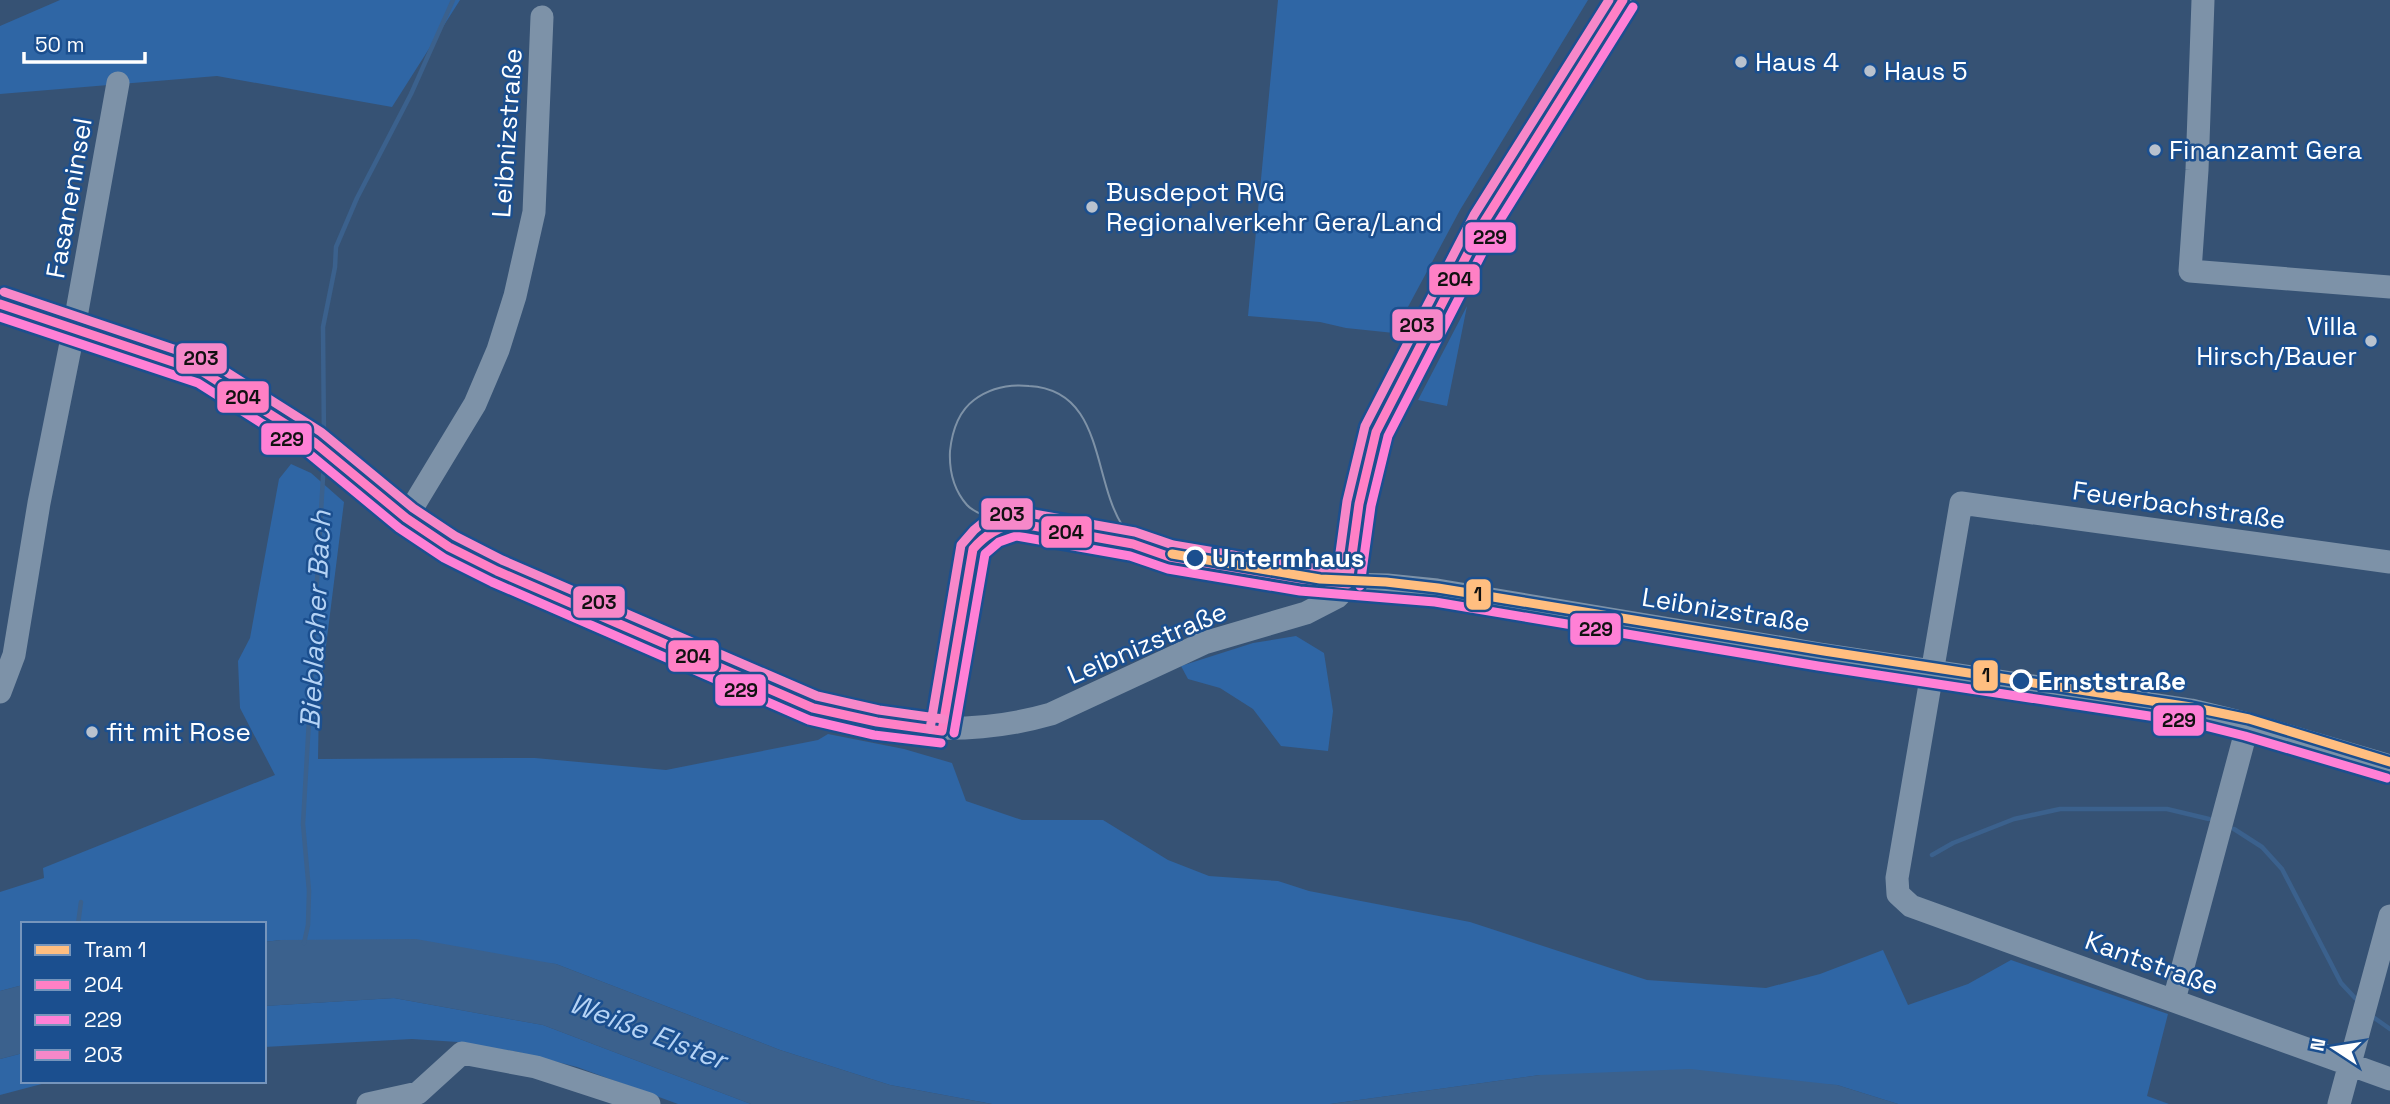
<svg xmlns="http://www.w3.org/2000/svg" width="2390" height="1104" font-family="'Space Grotesk',sans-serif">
<rect width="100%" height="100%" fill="#365274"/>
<!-- green -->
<path fill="#2f66a5" d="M 60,0 L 460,0 L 392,107 L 217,76 L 0,94 L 0,26 Z
M 1278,0 L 1588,0 L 1460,210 L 1394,333 L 1346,328 L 1320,322 L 1248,316 Z
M 1467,306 L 1447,406 L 1418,400 Z
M 291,464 L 311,473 L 344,502 L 319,702 L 318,759 L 535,758 L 666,770 L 818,740 L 828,734 L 904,749 L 952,763 L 966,801 L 1022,820 L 1103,820 L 1168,860 L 1209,876 L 1278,881 L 1309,891 L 1470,922 L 1647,980 L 1766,988 L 1820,974 L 1883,950 L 1908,1005 L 1968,984 L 2011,960 L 2168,1014 L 2147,1096 L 2169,1104 L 1898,1104 L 1837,1085 L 1540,1075 L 1330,1104 L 992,1104 L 890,1085 L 780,1050 L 556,964 L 281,940 L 264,942 L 264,924 L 23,924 L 23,985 L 0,991 L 0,892 L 44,878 L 43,868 L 275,775 L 240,708 L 238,661 L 250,638 L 279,479 Z
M 1296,636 L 1324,653 L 1333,711 L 1328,751 L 1281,746 L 1253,709 L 1220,688 L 1188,679 L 1181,666 L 1253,643 Z
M 394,998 L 543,1025 L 751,1104 L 678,1104 L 577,1067 L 518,1052 L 458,1042 L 412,1039 L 264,1047 L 264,1006 Z
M 23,1053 L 23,1081 L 53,1081 L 0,1095 L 0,1059 Z"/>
<!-- water -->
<path fill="#3b618d" d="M 416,939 L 556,964 L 780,1050 L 890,1085 L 992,1104 L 751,1104 L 543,1025 L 394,998 L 264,1006 L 264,942 L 281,940 Z
M 23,985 L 23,1053 L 0,1059 L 0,991 Z
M 1690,1069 L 1837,1085 L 1898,1104 L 1330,1104 L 1540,1075 Z"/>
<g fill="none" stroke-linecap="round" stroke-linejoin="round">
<!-- stream -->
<path stroke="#3b618d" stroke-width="4.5" d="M 324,441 L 323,327 L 335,267 L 336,247 L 357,198 L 411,94 L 453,0
M 2234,829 L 2262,847 L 2282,869 L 2341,983 L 2355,998
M 1932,855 L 1953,843 L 2014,819 L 2060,809 L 2167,809 L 2209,819
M 78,924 L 81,902
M 304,943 L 308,925 L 309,891 L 303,824 L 324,460
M 2373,1017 L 2390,1029"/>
<!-- minor -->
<path stroke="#7d92a8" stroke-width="23" d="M 2203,0 L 2197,170 L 2190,271 L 2390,287
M 0,304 L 203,372 L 230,387 L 314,442 L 406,518 L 449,547 L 497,571 L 813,708 C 892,731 971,737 1051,714 L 1204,643 L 1306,613 L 1337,597 L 1347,587 L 1359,504 L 1376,432 L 1484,222 L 1623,0
M 406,518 L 475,404 L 498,350 L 515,296 L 534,212 L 542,17
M 2390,562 L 1961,503 L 1897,878 L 1898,894 L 1911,906 L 2390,1079
M 1348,584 L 1387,585 L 1437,590 L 1820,654 L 2191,710 L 2248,724 L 2390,766
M 0,692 L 14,655 L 39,503 L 74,328 L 118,83
M 2174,1000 L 2248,724
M 368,1104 L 418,1093 L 462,1053 L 536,1067 L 649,1104
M 2339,1104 L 2390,916"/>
<!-- tram -->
<path stroke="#7e92a7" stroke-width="2" d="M 1172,554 C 1135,548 988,529 967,505 C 954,490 949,471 950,451 C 952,432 958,412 974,400 C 990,388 1009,384 1029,386 C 1104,390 1092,477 1122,525 C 1135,546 1156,555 1178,561 L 1296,582"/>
<!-- bus-1 casing -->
<g stroke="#1b4f8f" stroke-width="14">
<path id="bus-1" d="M 0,304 L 203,372 L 314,442 L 406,518 L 449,547 L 497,571 L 813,708 L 877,722 L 942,731
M 1348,584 L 1359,504 L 1376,432 L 1484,222 L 1623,0
M 942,731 L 973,549 C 985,535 998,527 1016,523 L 1133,544 L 1170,557 L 1302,579 L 1348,584"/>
</g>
<!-- bus-2 casing -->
<g stroke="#1b4f8f" stroke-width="14">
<path id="bus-2" d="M 0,317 L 198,383 L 307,452 L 399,528 L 444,558 L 492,582 L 809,720 L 874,735 L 941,743
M 1360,586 L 1371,506 L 1388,436 L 1495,228 L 1633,7
M 954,733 L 985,554 L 999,542 L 1016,536 L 1130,556 L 1168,569 L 1300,591 L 1435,602 L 1818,666 L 2189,722 L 2245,736 L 2387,778"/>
</g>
<!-- bus-3 casing -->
<g stroke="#1b4f8f" stroke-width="14">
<path id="bus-3" d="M 4,292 L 209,361 L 321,432 L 413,508 L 455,536 L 502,560 L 817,696 L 879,710 L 943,719
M 1336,582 L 1347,501 L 1365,426 L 1474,215 L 1609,0
M 930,729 L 961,545 L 974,530 L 985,521 L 1017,511 L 1135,532 L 1173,545 L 1304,567 L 1349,572"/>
</g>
<!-- bus-1 -->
<use href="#bus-1" stroke="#ff80c5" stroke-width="9"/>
<!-- bus-2 -->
<use href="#bus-2" stroke="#ff80d6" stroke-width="9"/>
<!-- bus-3 -->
<use href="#bus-3" stroke="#f688c9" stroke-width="9"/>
<!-- tram-1 casing -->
<g stroke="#1b4f8f" stroke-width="14">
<path id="tram-1" d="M 1172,554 L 1320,579 L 1386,582 L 1438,588 L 1824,651 L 2191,707 L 2249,719 L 2390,762"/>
</g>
<!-- tram-1 -->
<use href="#tram-1" stroke="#ffbe80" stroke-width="9"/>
</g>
<!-- markers -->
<g fill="#b9c2ce" stroke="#1b4f8f" stroke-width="2.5">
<circle cx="1741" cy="62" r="7"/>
<circle cx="1870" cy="71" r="7"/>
<circle cx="2155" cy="150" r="7"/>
<circle cx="1092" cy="207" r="7"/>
<circle cx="2371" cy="341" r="7"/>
<circle cx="92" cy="732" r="7"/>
</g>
<g fill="#1b4f8f" stroke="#fff" stroke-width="3.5">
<circle cx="1195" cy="558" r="10"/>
<circle cx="2021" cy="681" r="10"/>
</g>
<g text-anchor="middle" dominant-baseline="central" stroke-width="5" stroke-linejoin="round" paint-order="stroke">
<!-- poi labels -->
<g font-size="26" fill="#fff" stroke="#1b4f8f" text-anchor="start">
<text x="1755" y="62">Haus 4</text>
<text x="1884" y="71">Haus 5</text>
<text x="2169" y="150">Finanzamt Gera</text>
<text x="1106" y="192">Busdepot RVG<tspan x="1106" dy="30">Regionalverkehr Gera/Land</tspan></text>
<text x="2357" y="326" text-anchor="end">Villa<tspan x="2357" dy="30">Hirsch/Bauer</tspan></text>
<text x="106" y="732">fit mit Rose</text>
</g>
<!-- street labels -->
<g font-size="26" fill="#fff" stroke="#1b4f8f">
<text transform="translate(507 133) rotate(-86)">Leibnizstraße</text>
<text transform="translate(69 198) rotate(-80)">Fasaneninsel</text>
<text transform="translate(2179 505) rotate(8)">Feuerbachstraße</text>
<text transform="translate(1726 610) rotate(9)">Leibnizstraße</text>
<text transform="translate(1147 643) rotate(-23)">Leibnizstraße</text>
<text transform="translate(2152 963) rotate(20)">Kantstraße</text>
</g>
<!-- stop labels -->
<g font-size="26" font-weight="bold" fill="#fff" stroke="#1b4f8f" text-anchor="start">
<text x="1212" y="558">Untermhaus</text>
<text x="2038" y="681">Ernststraße</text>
</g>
<!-- water labels -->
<g font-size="28" font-style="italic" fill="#b5d3f5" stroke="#1b4f8f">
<text transform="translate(315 620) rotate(-87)">Bieblacher Bach</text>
<text transform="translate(648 1031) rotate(21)">Weiße Elster</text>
</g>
</g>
<g stroke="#1b4f8f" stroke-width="2.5">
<rect x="1464" y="221" width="53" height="33" rx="7" fill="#ff80d6"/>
<rect x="1428" y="263" width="53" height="33" rx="7" fill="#ff80c5"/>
<rect x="1391" y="308" width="53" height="34" rx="7" fill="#f688c9"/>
<rect x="175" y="342" width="53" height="33" rx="7" fill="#f688c9"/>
<rect x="216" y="380" width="54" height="34" rx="7" fill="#ff80c5"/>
<rect x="260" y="422" width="53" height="34" rx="7" fill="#ff80d6"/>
<rect x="980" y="497" width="54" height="34" rx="7" fill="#f688c9"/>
<rect x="1040" y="515" width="53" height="34" rx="7" fill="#ff80c5"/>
<rect x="1465" y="578" width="27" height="33" rx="7" fill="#ffbe80"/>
<rect x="572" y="585" width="54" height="34" rx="7" fill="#f688c9"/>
<rect x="1569" y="612" width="53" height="34" rx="7" fill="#ff80d6"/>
<rect x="667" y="639" width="53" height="34" rx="7" fill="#ff80c5"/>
<rect x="1972" y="659" width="27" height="33" rx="7" fill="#ffbe80"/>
<rect x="714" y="673" width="53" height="34" rx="7" fill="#ff80d6"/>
<rect x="2152" y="704" width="53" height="33" rx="7" fill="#ff80d6"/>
</g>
<g font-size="19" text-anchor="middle" font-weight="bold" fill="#111">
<text x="1490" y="244">229</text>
<text x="1455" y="286">204</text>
<text x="1417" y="332">203</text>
<text x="201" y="365">203</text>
<text x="243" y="404">204</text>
<text x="287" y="446">229</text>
<text x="1007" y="521">203</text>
<text x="1066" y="539">204</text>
<text x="1478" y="601">1</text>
<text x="599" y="609">203</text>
<text x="1596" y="636">229</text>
<text x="693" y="663">204</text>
<text x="1986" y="682">1</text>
<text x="741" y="697">229</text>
<text x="2179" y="727">229</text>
</g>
<!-- legend -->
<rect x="21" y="922" width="245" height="161" fill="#1b4f8f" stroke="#7695bc" stroke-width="2"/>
<rect x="35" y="945" width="35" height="10" fill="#ffbe80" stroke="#7695bc" stroke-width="2"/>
<text x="84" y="957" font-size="21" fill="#ffffff">Tram 1</text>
<rect x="35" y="980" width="35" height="10" fill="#ff80c5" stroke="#7695bc" stroke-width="2"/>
<text x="84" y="992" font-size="21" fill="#ffffff">204</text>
<rect x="35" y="1015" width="35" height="10" fill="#ff80d6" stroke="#7695bc" stroke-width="2"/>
<text x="84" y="1027" font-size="21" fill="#ffffff">229</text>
<rect x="35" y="1050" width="35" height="10" fill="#f688c9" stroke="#7695bc" stroke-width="2"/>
<text x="84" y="1062" font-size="21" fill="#ffffff">203</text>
<!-- north arrow -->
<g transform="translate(2334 1048) rotate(282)" stroke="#1b4f8f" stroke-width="5" paint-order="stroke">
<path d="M0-5L12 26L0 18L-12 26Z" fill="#ffffff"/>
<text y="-10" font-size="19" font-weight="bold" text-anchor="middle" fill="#ffffff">N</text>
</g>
<!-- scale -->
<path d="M24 52v10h121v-10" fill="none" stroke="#ffffff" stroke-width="3.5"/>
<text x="35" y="52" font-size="21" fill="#ffffff" stroke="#1b4f8f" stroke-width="5" paint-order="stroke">50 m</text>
</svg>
